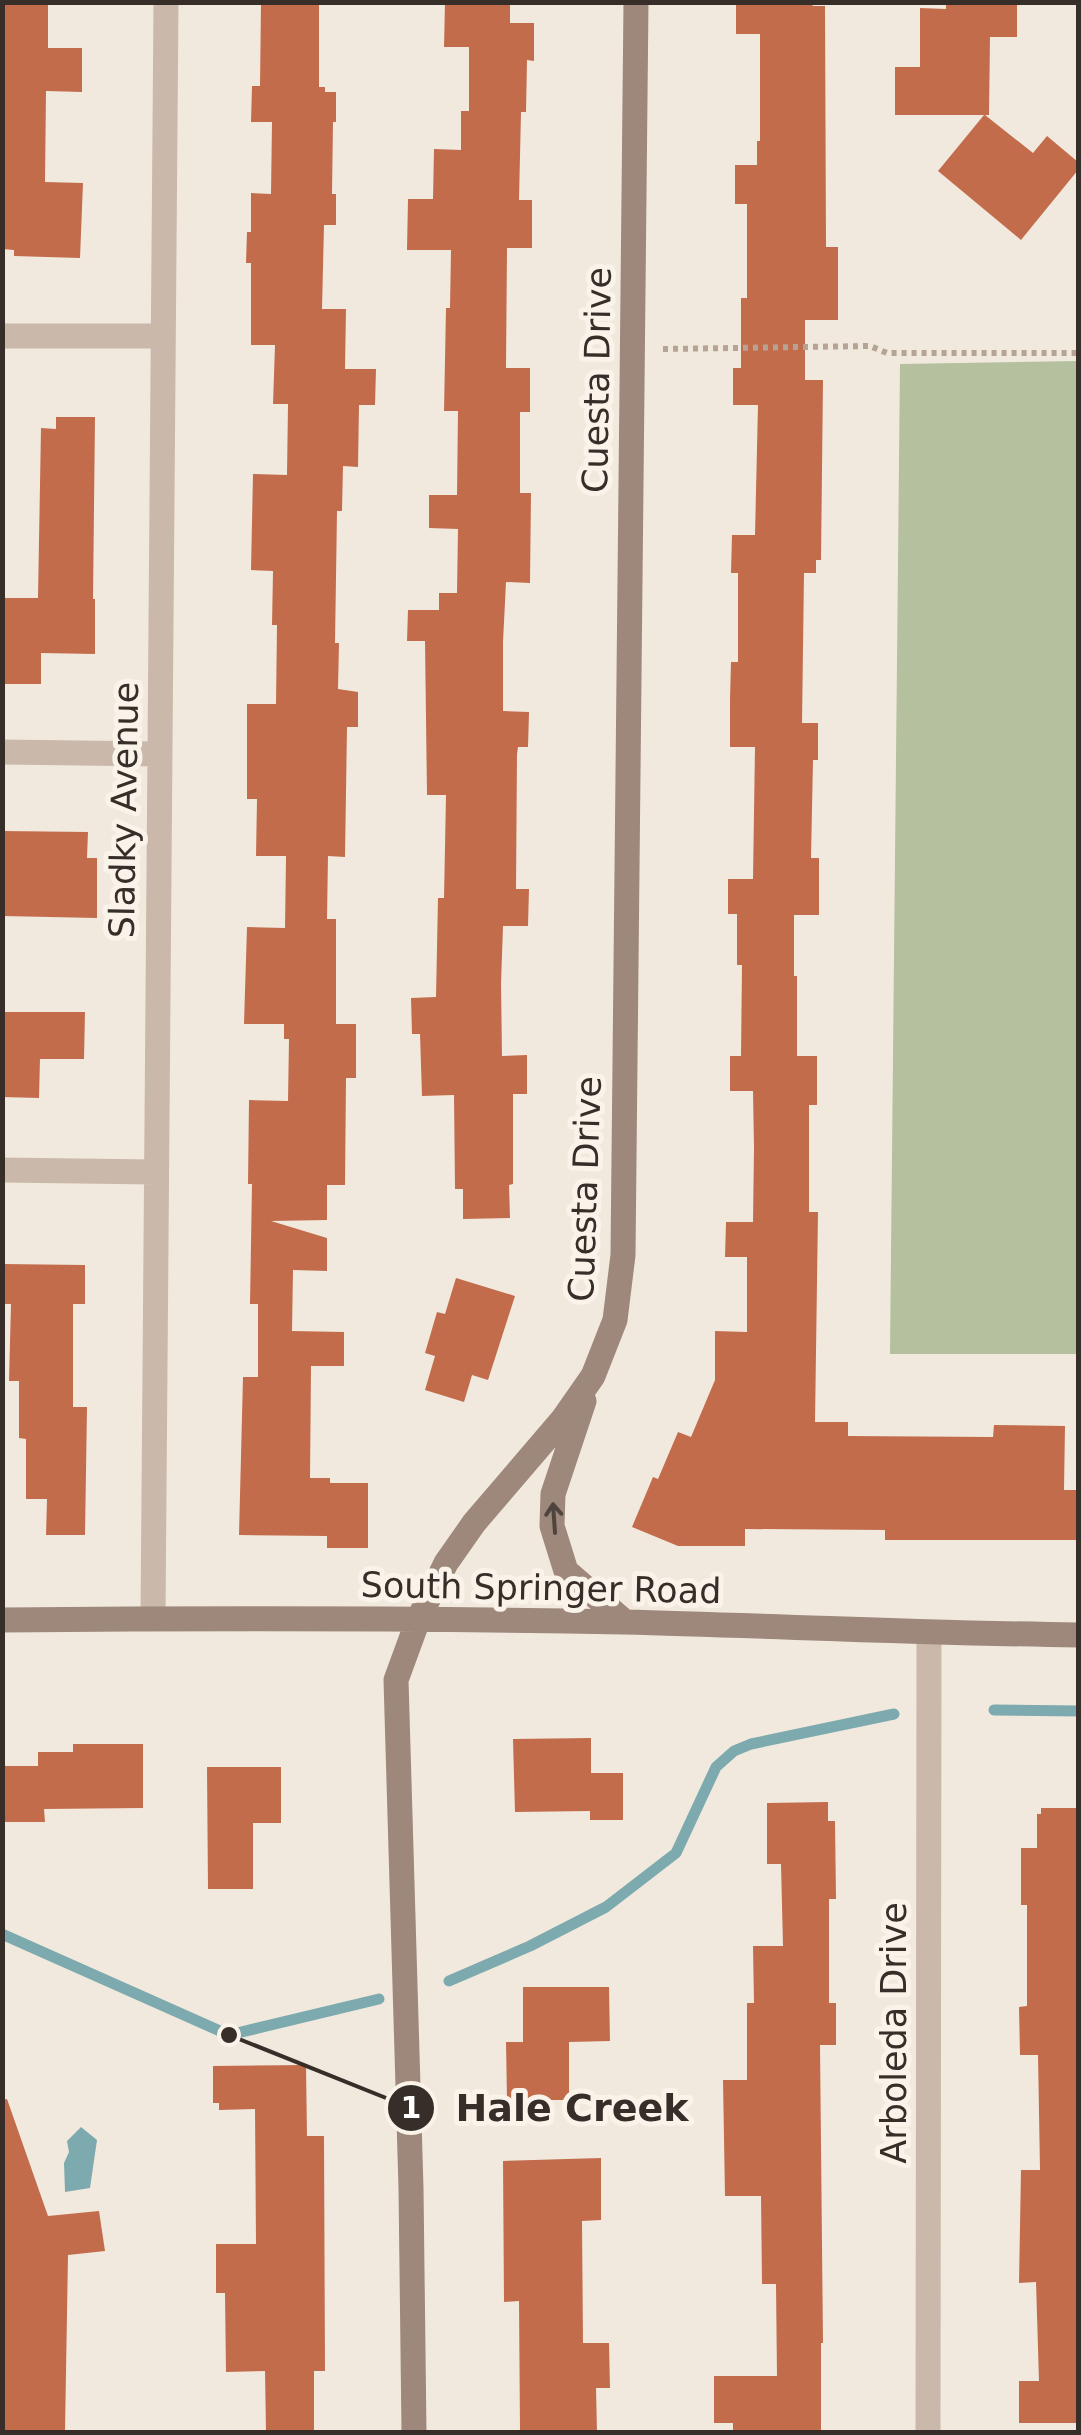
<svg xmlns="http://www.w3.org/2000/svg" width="1081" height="2435" font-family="'DejaVu Sans',sans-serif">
<rect width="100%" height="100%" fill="#f2e9de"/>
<!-- green -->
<path fill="#b4c09e" d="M 1078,361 L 1078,1354 L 890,1354 L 900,364 Z"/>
<!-- water -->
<path fill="#7daaae" d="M 81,2127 L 97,2140 L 90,2188 L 65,2192 L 64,2163 L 69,2152 L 67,2141 Z"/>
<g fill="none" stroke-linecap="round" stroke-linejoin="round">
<!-- stream -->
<path stroke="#7daaae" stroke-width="11" d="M 994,1710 L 1078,1711
M 2,1934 L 229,2035 L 379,1999
M 449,1981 L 530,1946 L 606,1907 L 676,1853 L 716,1767 L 734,1751 L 751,1744 L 894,1714"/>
</g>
<!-- building -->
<path fill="#c26c4c" d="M 2,2 L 48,2 L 48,48 L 82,48 L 82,92 L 46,91 L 45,182 L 83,183 L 80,258 L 14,256 L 14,250 L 2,249 Z
M 261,2 L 319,2 L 319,87 L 325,87 L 325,92 L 336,92 L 336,122 L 333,122 L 332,194 L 336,194 L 336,225 L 324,225 L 322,309 L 346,309 L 345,369 L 376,369 L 375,405 L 359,405 L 358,467 L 343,466 L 342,511 L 337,511 L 335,643 L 339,643 L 338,689 L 358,692 L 358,727 L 347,727 L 345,857 L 328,856 L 327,919 L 336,919 L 336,1024 L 356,1024 L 356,1078 L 346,1078 L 345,1185 L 327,1185 L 327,1220 L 271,1221 L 327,1238 L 327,1271 L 293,1270 L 292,1331 L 344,1332 L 344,1366 L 311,1366 L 310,1478 L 330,1478 L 330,1483 L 368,1483 L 368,1548 L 327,1548 L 327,1536 L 239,1535 L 243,1377 L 258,1377 L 258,1304 L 250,1304 L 252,1184 L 248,1184 L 249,1100 L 288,1101 L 289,1039 L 284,1039 L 284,1024 L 244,1024 L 247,927 L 285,928 L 286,856 L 256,856 L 257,799 L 247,799 L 247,704 L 276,704 L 277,625 L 272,625 L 273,571 L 251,570 L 253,474 L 287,475 L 288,404 L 273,404 L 275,345 L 251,345 L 251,263 L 246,263 L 247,232 L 251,232 L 251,193 L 271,194 L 272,122 L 251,122 L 252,86 L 260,86 Z
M 445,2 L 510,2 L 510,23 L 534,23 L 534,61 L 527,60 L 526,112 L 521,112 L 519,200 L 532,200 L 532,248 L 507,248 L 506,368 L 530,368 L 530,412 L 520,412 L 520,493 L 531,493 L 530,583 L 506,582 L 503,642 L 503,711 L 529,712 L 528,747 L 518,747 L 517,754 L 516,889 L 529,889 L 528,926 L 503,926 L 501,984 L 502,1056 L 527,1055 L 527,1094 L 513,1094 L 513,1184 L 509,1185 L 510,1218 L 463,1219 L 463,1189 L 455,1189 L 454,1095 L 422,1096 L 420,1034 L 412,1034 L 411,998 L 436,997 L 438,898 L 444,898 L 446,795 L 427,795 L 425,641 L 407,641 L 408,610 L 439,610 L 439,593 L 457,593 L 458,529 L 429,528 L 429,495 L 457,495 L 458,411 L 444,411 L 446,308 L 450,308 L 451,250 L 407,250 L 408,199 L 433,199 L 434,149 L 461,150 L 461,111 L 469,111 L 469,47 L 444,47 Z
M 736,2 L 810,2 L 813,6 L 825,6 L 826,247 L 838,247 L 838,320 L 805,320 L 805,380 L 823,380 L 821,560 L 816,560 L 816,573 L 804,573 L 802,723 L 818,723 L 818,760 L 813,760 L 811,858 L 819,858 L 819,915 L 794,915 L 794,976 L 797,976 L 797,1056 L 817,1056 L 817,1105 L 809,1105 L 809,1212 L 818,1212 L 815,1422 L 848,1422 L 848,1436 L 993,1437 L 994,1425 L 1065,1426 L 1064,1490 L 1078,1490 L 1078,1540 L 885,1540 L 885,1530 L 745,1529 L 745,1546 L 678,1546 L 632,1527 L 653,1477 L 658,1479 L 678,1432 L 691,1437 L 715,1380 L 715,1331 L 747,1332 L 747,1257 L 725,1257 L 726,1222 L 753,1222 L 754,1148 L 753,1091 L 730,1091 L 730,1056 L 741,1056 L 742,965 L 737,965 L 737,914 L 728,914 L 728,879 L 753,879 L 755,747 L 730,747 L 730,699 L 731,662 L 738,662 L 738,573 L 731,573 L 732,535 L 755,535 L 758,405 L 733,405 L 733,368 L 741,368 L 741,298 L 747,298 L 747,204 L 735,204 L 735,165 L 757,165 L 757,141 L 760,141 L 760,34 L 736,34 Z
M 946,2 L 1017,2 L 1017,37 L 990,37 L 989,115 L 985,115 L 1033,153 L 1047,136 L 1078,162 L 1078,170 L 1021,240 L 938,171 L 984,115 L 895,115 L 895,67 L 920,67 L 920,8 L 946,9 Z
M 56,417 L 95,417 L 93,599 L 95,599 L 95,654 L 41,653 L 41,684 L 3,684 L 4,598 L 38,598 L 41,428 L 56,429 Z
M 2,831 L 88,832 L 87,858 L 97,858 L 97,918 L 2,916 Z
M 2,1012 L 85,1012 L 84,1059 L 40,1059 L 39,1098 L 2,1097 Z
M 2,1264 L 85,1265 L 85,1304 L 73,1304 L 73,1407 L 87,1407 L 85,1535 L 46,1535 L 47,1499 L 26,1499 L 26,1439 L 19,1438 L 19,1381 L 9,1381 L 11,1304 L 2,1304 Z
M 456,1278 L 515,1296 L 488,1380 L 472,1375 L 464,1402 L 425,1390 L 435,1356 L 425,1353 L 437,1312 L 445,1314 Z
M 591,1738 L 591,1773 L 623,1773 L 623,1820 L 590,1820 L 590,1811 L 515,1812 L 513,1739 Z
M 73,1744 L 143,1744 L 143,1808 L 44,1809 L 45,1822 L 2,1822 L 2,1766 L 38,1766 L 38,1752 L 73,1752 Z
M 207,1767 L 281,1767 L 281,1823 L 253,1823 L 253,1889 L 208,1889 Z
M 828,1802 L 828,1821 L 835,1821 L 836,1899 L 829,1899 L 829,2003 L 836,2003 L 836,2045 L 820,2045 L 823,2343 L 821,2343 L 821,2432 L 733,2432 L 733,2423 L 714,2423 L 714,2376 L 777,2376 L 776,2284 L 762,2284 L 761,2196 L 725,2196 L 723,2080 L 747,2080 L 747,2003 L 754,2003 L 753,1946 L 783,1946 L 781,1864 L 767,1864 L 767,1803 Z
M 1041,1808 L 1078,1808 L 1078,2423 L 1019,2423 L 1019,2381 L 1039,2381 L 1036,2282 L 1019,2283 L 1021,2170 L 1040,2170 L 1038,2055 L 1020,2055 L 1019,2007 L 1027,2006 L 1027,1905 L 1021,1905 L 1021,1848 L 1037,1848 L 1037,1814 L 1041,1814 Z
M 523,1987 L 609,1987 L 610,2041 L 569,2042 L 569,2100 L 507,2100 L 506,2042 L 523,2042 Z
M 306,2065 L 307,2136 L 324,2136 L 325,2371 L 314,2371 L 314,2432 L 266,2432 L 265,2371 L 226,2372 L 225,2293 L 216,2293 L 216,2244 L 256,2244 L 255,2109 L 219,2110 L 219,2103 L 213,2103 L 213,2066 Z
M 7,2099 L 48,2216 L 99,2211 L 105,2251 L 68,2255 L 65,2432 L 2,2432 L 2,2100 Z
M 601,2158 L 601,2220 L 582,2221 L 583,2343 L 609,2343 L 610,2388 L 596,2388 L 597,2432 L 520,2432 L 519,2301 L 504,2302 L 503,2161 Z"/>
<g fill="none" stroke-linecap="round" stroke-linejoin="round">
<!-- path -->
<path stroke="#b5a394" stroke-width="6" stroke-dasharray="5 5" stroke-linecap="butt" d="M 663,349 L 870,346 L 887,353 L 1078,353"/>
<!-- street -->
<path stroke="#cab9aa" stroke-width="25" d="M 2,336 L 163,336
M 2,752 L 159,754
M 2,1170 L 155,1172
M 153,1618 L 166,2
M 928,2432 L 929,1633"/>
<!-- secondary -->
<path stroke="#9d887b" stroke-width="25" d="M 584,1401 L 553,1494 L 552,1526 L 566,1571 L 625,1622
M 2,1620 C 210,1618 417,1618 624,1622 C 776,1626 927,1633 1078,1635
M 414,2432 L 411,2188 L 396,1680 L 418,1620 L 446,1563 L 474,1523 L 563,1419 L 593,1376 L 615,1320 L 623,1255 L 636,2"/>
</g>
<!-- one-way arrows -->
<defs><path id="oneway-shaft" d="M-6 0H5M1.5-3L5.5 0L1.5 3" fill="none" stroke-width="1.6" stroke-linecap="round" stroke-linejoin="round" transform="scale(2.5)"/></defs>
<use stroke="#50443e" href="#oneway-shaft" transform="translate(554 1518) rotate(-94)"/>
<g text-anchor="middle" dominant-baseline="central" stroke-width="10" stroke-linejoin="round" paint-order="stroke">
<!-- street labels -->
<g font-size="35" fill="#372e29" stroke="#f9f3ea">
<text transform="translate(597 380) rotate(-89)">Cuesta Drive</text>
<text transform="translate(124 810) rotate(-89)">Sladky Avenue</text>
<text transform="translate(585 1189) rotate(-88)">Cuesta Drive</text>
<text transform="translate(541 1588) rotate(1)">South Springer Road</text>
<text transform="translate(894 2033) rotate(-90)">Arboleda Drive</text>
</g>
</g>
<!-- callouts -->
<path fill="none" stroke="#372e29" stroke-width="4" d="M229 2035L411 2108"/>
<g fill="#372e29" stroke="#f9f3ea" stroke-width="4">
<circle cx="229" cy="2035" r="10"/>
<circle cx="411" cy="2108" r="25"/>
</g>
<g font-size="30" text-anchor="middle" font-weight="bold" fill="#fff">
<text x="411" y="2118">1</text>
</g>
<g font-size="38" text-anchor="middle" font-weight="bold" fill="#372e29" stroke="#f9f3ea" stroke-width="10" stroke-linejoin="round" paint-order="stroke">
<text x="572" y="2121">Hale Creek</text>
</g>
<!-- border -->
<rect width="1081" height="2435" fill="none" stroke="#372e29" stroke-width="10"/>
</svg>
